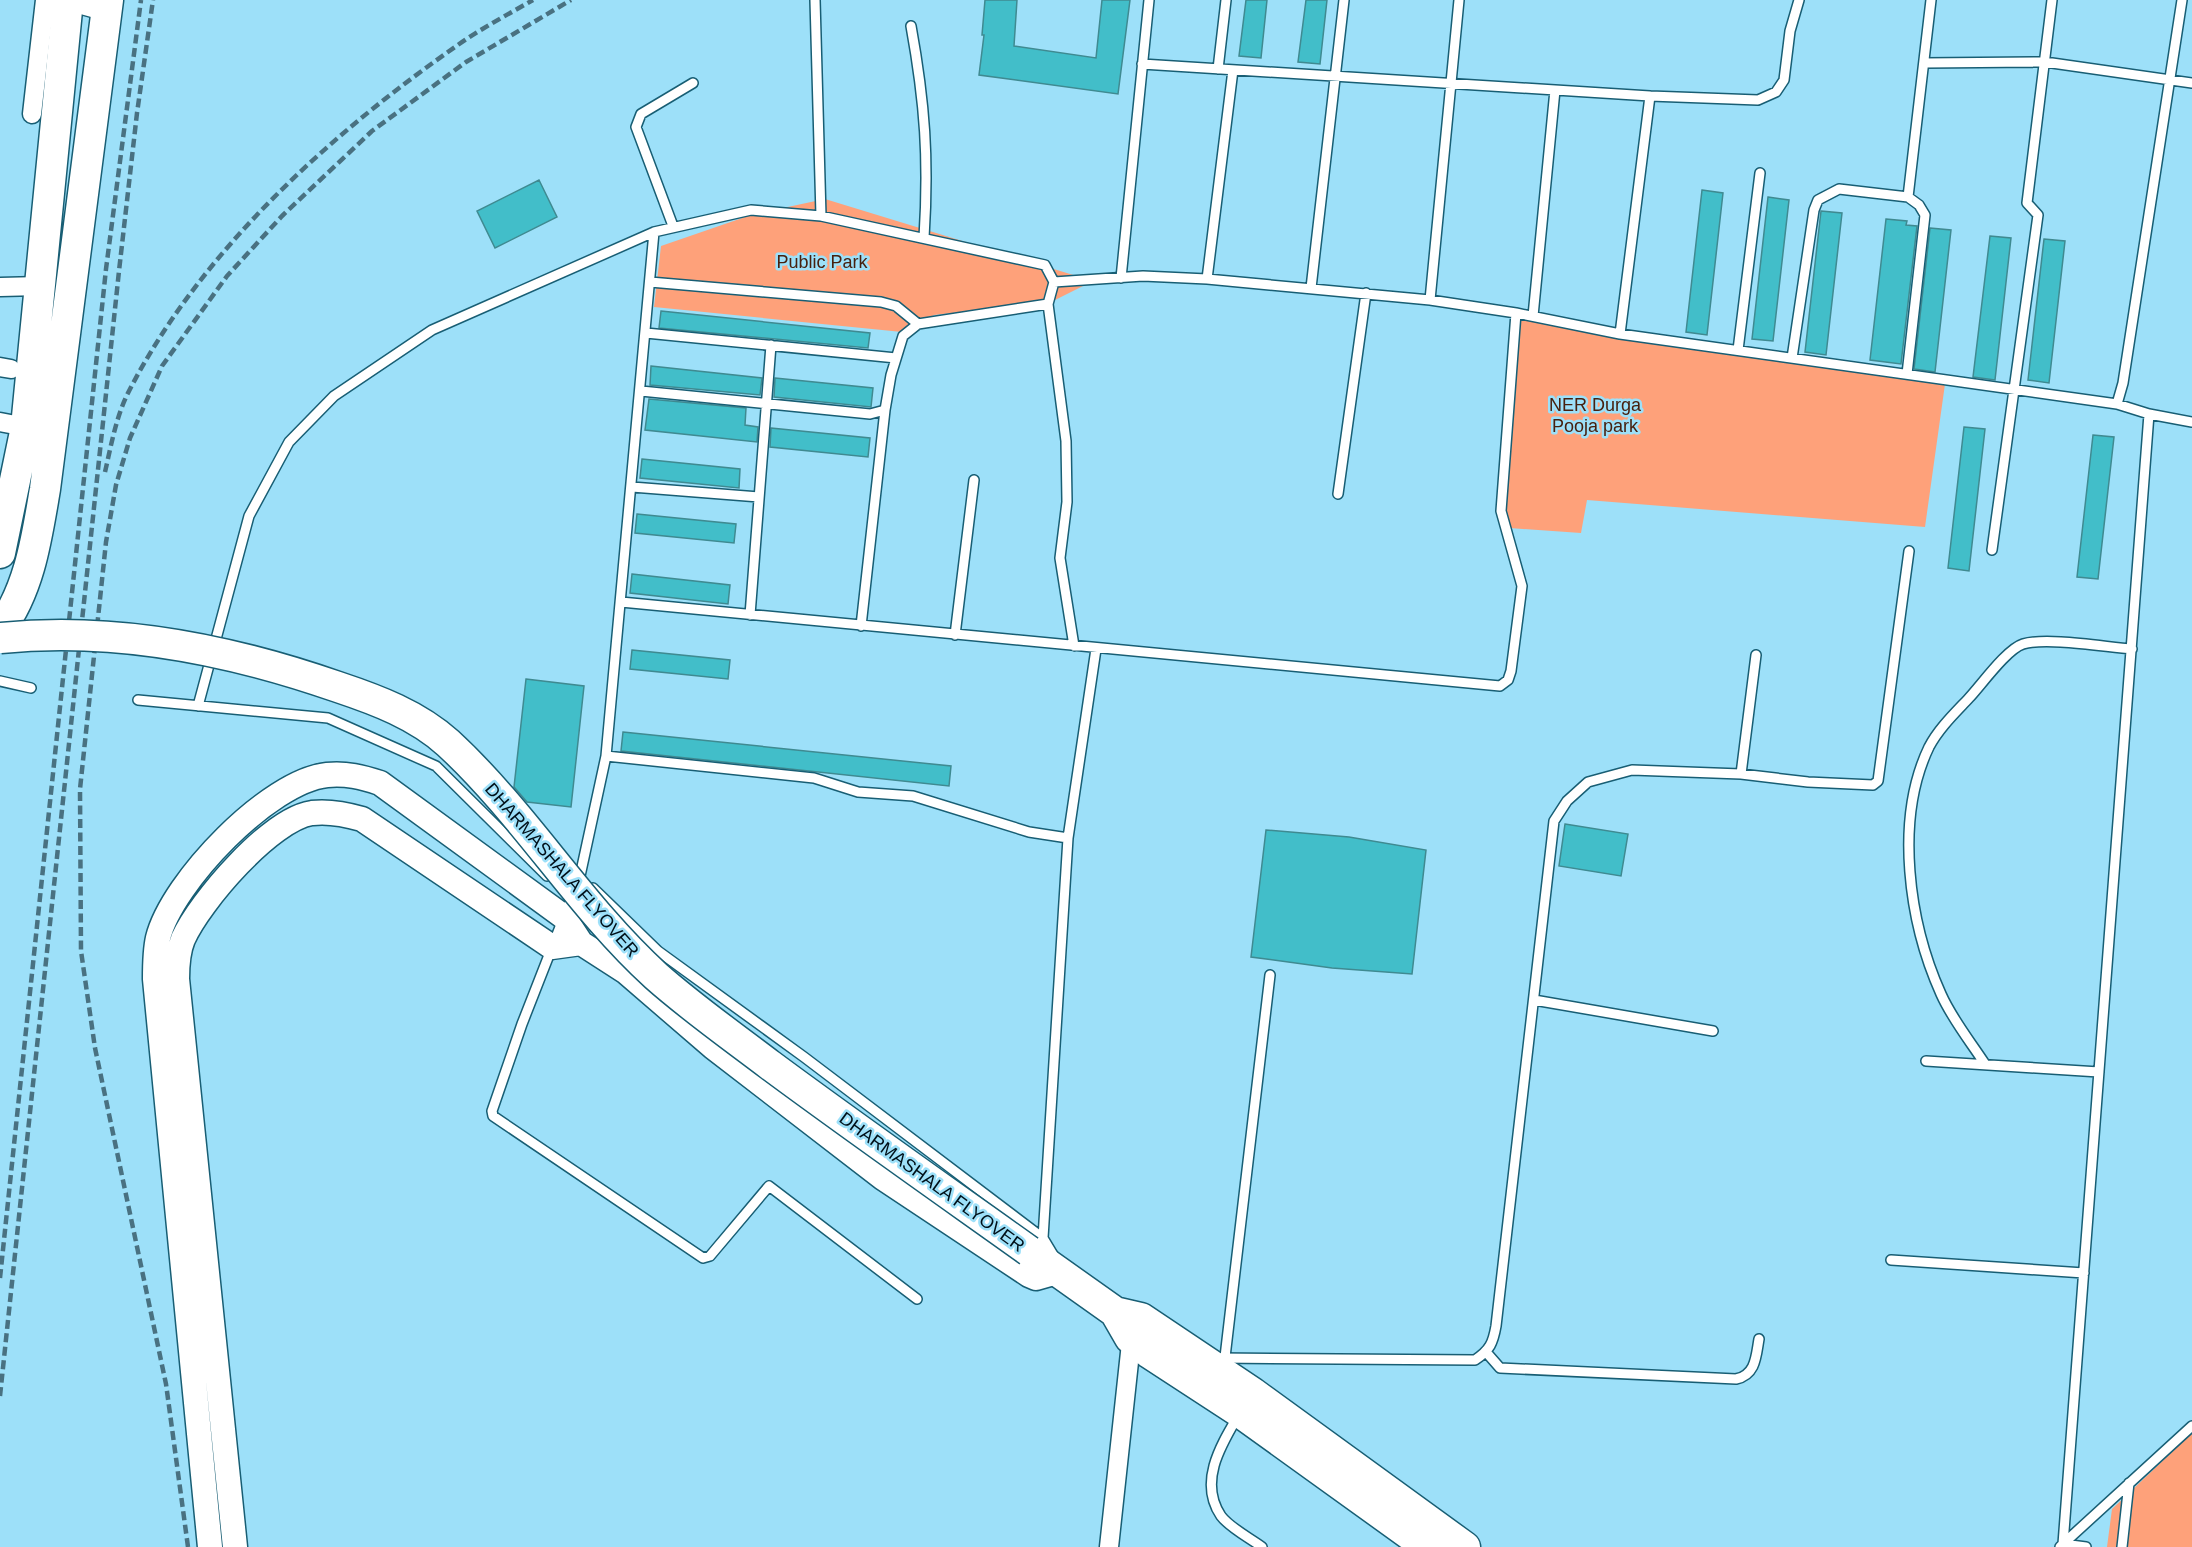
<svg xmlns="http://www.w3.org/2000/svg" width="2192" height="1547" font-family="Arial,sans-serif">
<rect width="100%" height="100%" fill="#9de0f9"/>
<!-- green -->
<path fill="#fea17a" d="M 825,199 L 1093,281 L 1051,302 L 934,315 L 902,332 L 654,307 L 661,246 L 751,215 Z
M 1519,313 L 1620,334 L 1945,384 L 1925,527 L 1587,500 L 1581,533 L 1510,528 L 1501,511 Z
M 2192,1433 L 2192,1547 L 2107,1547 L 2112,1509 Z"/>
<!-- building -->
<path fill="#42bec9" stroke="#3f8a91" stroke-width="1.5" d="M 985,0 L 1017,0 L 1014,46 L 1096,58 L 1102,0 L 1130,0 L 1118,94 L 979,75 L 984,35 L 982,35 Z
M 1246,0 L 1267,0 L 1261,58 L 1239,56 Z
M 1306,0 L 1327,0 L 1320,64 L 1298,62 Z
M 539,180 L 557,217 L 495,248 L 477,211 Z
M 1702,190 L 1723,193 L 1707,335 L 1686,332 Z
M 1768,197 L 1789,200 L 1773,341 L 1752,339 Z
M 1821,211 L 1842,213 L 1826,355 L 1805,352 Z
M 1886,219 L 1907,221 L 1906,225 L 1917,226 L 1901,364 L 1870,360 Z
M 1930,228 L 1951,230 L 1935,372 L 1914,369 Z
M 1990,236 L 2011,238 L 1995,380 L 1973,377 Z
M 2044,239 L 2065,241 L 2049,383 L 2028,380 Z
M 661,311 L 870,333 L 868,348 L 659,328 Z
M 651,366 L 762,378 L 760,395 L 650,385 Z
M 775,378 L 873,388 L 871,407 L 774,397 Z
M 649,399 L 746,408 L 745,425 L 758,427 L 757,442 L 645,430 Z
M 1964,427 L 1985,429 L 1969,571 L 1948,568 Z
M 771,428 L 870,438 L 868,457 L 770,447 Z
M 2093,435 L 2114,437 L 2098,579 L 2077,577 Z
M 642,459 L 740,469 L 739,488 L 640,478 Z
M 637,514 L 736,524 L 734,543 L 635,533 Z
M 632,574 L 730,585 L 728,604 L 630,593 Z
M 632,650 L 730,660 L 728,679 L 630,669 Z
M 526,679 L 584,686 L 571,807 L 527,802 L 514,787 Z
M 623,732 L 951,766 L 949,786 L 621,751 Z
M 1565,824 L 1628,834 L 1621,876 L 1559,866 Z
M 1266,830 L 1349,837 L 1426,850 L 1412,974 L 1332,968 L 1251,957 Z"/>
<g fill="none" stroke-linecap="round" stroke-linejoin="round">
<!-- service casing -->
<g stroke="#185e74" stroke-width="12">
<path id="service" d="M 815,0 L 821,216 L 1045,265 L 1054,282
M 911,26 C 925,103 929,160 924,238
M 1925,63 L 2045,62 L 2192,83
M 1142,64 L 1650,96
M 1218,69 L 1226,0
M 673,226 L 636,127 L 641,114 L 693,83
M 654,232 L 606,756 L 580,876 L 522,1024 L 492,1111 L 493,1116 L 703,1258 L 710,1256 L 769,1186 L 917,1299
M 1121,278 L 1149,0
M 1207,279 L 1233,70
M 650,282 L 881,302 L 896,306 L 918,324
M 1311,288 L 1344,0
M 1430,300 L 1459,0
M 1048,304 L 1066,441 L 1067,502 L 1060,558 L 1074,646
M 1533,316 L 1555,90
M 646,333 L 896,358
M 1620,334 L 1650,96 L 1758,100 L 1776,92 L 1784,80 L 1790,31 L 1799,0
M 1738,350 L 1760,173
M 1792,358 L 1814,210 L 1818,200 L 1839,189 L 1908,197
M 1907,374 L 1925,215 L 1919,205 L 1908,197 L 1931,0
M 641,391 L 870,414 L 885,410 L 891,375 L 903,336 L 918,324 L 1048,304 L 1054,282 L 1143,276 L 1207,279 L 1430,300 L 1516,313 L 1620,334 L 2117,404 L 2149,414 L 2063,1544 L 2060,1547
M 2117,404 L 2123,383 L 2182,0
M 2149,414 L 2192,422
M 632,487 L 759,497
M 1338,494 L 1366,293
M 1992,550 L 2038,215 L 2027,203 L 2052,0
M 621,602 L 1500,686 L 1508,680 L 1511,671 L 1522,586 L 1501,511 L 1516,313
M 750,615 L 771,345
M 861,626 L 885,410
M 955,635 L 974,480
M 0,681 L 31,688
M 138,700 L 328,718 L 436,766 L 547,876
M 198,706 L 249,516 L 289,442 L 334,396 L 432,330 L 654,232 L 751,210 L 821,216
M 606,756 L 814,778 L 858,792 L 913,796 L 1029,832 L 1068,838
M 1741,774 L 1756,655
M 593,888 L 658,951 L 804,1057 L 1043,1238 L 1055,1258
M 1534,1000 L 1713,1031
M 1926,1061 L 2099,1072
M 1985,1064 C 1970,1041 1952,1019 1941,994 C 1909,923 1894,820 1929,747 C 1939,728 1955,713 1969,698 C 1982,684 2007,649 2023,644 C 2047,637 2105,647 2132,649
M 1043,1238 L 1068,838 L 1096,649
M 1891,1260 L 2084,1273
M 1486,1352 L 1500,1368 L 1736,1379 C 1756,1375 1756,1356 1759,1339
M 1225,1357 L 1270,975
M 1216,1358 L 1475,1360 C 1490,1350 1493,1343 1496,1326 L 1554,821 L 1567,801 L 1588,782 L 1632,770 L 1741,774 L 1808,782 L 1873,785 L 1878,781 L 1909,551
M 1238,1416 C 1221,1445 1198,1482 1221,1516 C 1230,1528 1250,1538 1262,1547
M 2063,1544 L 2192,1426
M 2063,1544 L 2086,1547
M 2122,1547 L 2129,1483"/>
</g>
<!-- minor casing -->
<g stroke="#185e74" stroke-width="21">
<path id="minor" d="M 64,0 L 107,12
M 32,114 L 45,0
M 0,287 L 40,286
M 0,367 L 11,369
M 0,422 L 26,427
M 1109,1547 L 1132,1334"/>
</g>
<!-- tertiary casing -->
<g stroke="#185e74" stroke-width="27">
<path id="tertiary" d="M 210,1547 L 155,979 C 155,965 155,951 158,938 C 172,882 269,781 327,775 C 346,773 362,777 380,783 L 564,917 L 581,943 L 626,972 L 713,1047 L 883,1178 L 1029,1275 L 1036,1278 L 1057,1272
M 235,1547 L 177,979 C 177,966 178,951 183,939 C 200,901 271,819 312,813 C 329,811 345,814 362,819 L 552,947 L 581,943"/>
</g>
<!-- primary casing -->
<g stroke="#185e74" stroke-width="33">
<path id="primary" d="M 0,553 L 26,427 L 68,0
M 0,629 C 30,589 37,536 45,489 L 108,0
M 1029,1251 L 1115,1312 L 1141,1318 L 1253,1393 L 1465,1547
M 1115,1312 L 1130,1338 L 1149,1353 L 1241,1413 L 1427,1547"/>
</g>
<!-- service -->
<use href="#service" stroke="#fff" stroke-width="9"/>
<!-- minor -->
<use href="#minor" stroke="#fff" stroke-width="18"/>
<!-- tertiary -->
<use href="#tertiary" stroke="#fff" stroke-width="24"/>
<!-- primary -->
<use href="#primary" stroke="#fff" stroke-width="30"/>
<!-- rail -->
<path stroke="#497181" stroke-width="4.5" stroke-dasharray="9 4.5" stroke-linecap="butt" d="M 105,472 C 111,446 116,417 128,393 C 199,253 328,136 455,47 C 480,29 507,15 533,0
M 0,1278 L 106,269 L 141,0
M 0,1396 L 119,271 L 137,113 L 153,0
M 188,1547 L 166,1384 L 95,1048 L 81,951 L 80,789 L 106,542 L 116,485 L 130,438 L 162,366 L 227,276 L 282,216 L 372,131 L 466,62 L 571,0"/>
<!-- primary-bridge casing -->
<g stroke="#185e74" stroke-width="33" stroke-linecap="butt">
<path id="primary-bridge" d="M 0,638 C 115,626 229,649 338,687 C 377,700 417,715 448,743 C 525,814 579,906 656,976 C 692,1008 732,1036 770,1065 C 855,1128 942,1189 1029,1251"/>
</g>
<!-- primary-bridge -->
<use href="#primary-bridge" stroke="#fff" stroke-width="30"/>
</g>
<g text-anchor="middle" dominant-baseline="central" stroke-width="5" stroke-linejoin="round" paint-order="stroke">
<!-- park labels -->
<g font-size="18" fill="#47200f" stroke="#9de0f9">
<text x="822" y="262">Public Park</text>
<text x="1595" y="405">NER Durga<tspan x="1595" dy="21">Pooja park</tspan></text>
</g>
<!-- street labels -->
<g font-size="18" fill="#001019" stroke="#9de0f9">
<text transform="translate(562 870) rotate(49)">DHARMASHALA FLYOVER</text>
<text transform="translate(932 1182) rotate(36)">DHARMASHALA FLYOVER</text>
</g>
</g>
</svg>
